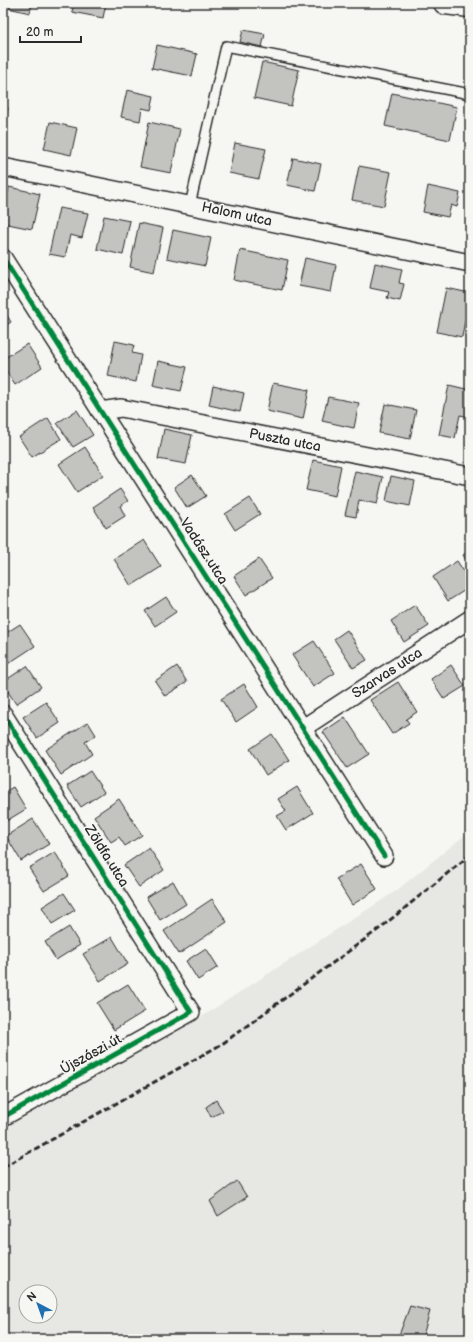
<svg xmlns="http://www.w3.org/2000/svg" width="473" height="1342" font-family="'Balsamiq Sans',sans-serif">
<rect width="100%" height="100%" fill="#f6f6f2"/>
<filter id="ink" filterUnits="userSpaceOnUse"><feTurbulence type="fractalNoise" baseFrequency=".025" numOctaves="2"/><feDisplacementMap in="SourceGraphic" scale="8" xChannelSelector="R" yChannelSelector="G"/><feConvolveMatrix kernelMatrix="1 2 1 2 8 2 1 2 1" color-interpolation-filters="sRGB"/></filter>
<g filter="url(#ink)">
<!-- built -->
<path fill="#e7e7e3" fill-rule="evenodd" d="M 470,831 L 470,1339 L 3,1339 L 3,1127 L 206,1014 L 396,891 ZM 26,1292 L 50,1292 L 50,1316 L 26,1316 Z"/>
<!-- building -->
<path fill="#c3c3c0" stroke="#2b2b2b" d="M 5,3 L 32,3 L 30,13 L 4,7 Z
M 74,3 L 106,3 L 103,18 L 72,12 Z
M 243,30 L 265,34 L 262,47 L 240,42 Z
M 157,45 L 197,54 L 192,76 L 152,68 Z
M 262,62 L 299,70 L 291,106 L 254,98 Z
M 127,90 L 154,96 L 151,110 L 142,108 L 140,121 L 121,117 Z
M 392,93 L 457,107 L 450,140 L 385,126 Z
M 3,107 L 8,108 L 3,132 Z
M 50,122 L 77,128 L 71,155 L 44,149 Z
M 149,122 L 180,129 L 171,173 L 140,167 Z
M 235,143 L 266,149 L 259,179 L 229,173 Z
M 293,158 L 321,164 L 315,191 L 287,185 Z
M 359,166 L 391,172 L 384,206 L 352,200 Z
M 428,186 L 460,193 L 457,207 L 451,205 L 448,217 L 423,212 Z
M 9,187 L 40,194 L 32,229 L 3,223 L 3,214 Z
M 59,208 L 88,213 L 82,238 L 70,235 L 65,257 L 49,254 Z
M 104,216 L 130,221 L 123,255 L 97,249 Z
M 139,223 L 163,228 L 154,272 L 130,267 Z
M 173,230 L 211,238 L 205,266 L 167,258 Z
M 240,250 L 288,260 L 282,290 L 234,280 Z
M 305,258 L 336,265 L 331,292 L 299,286 Z
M 375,263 L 402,269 L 399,283 L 404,284 L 400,301 L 387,298 L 389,292 L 370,288 Z
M 446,288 L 470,293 L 462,337 L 437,332 Z
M 3,309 L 11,322 L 3,327 L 6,331 L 3,333 Z
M 115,341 L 134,345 L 132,353 L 141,355 L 136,382 L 108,376 Z
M 27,344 L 42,367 L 15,385 L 3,366 L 3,359 Z
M 158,361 L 187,367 L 181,391 L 153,385 Z
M 273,383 L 309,390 L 303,419 L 267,411 Z
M 449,385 L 470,390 L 470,417 L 460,415 L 455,438 L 439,435 Z
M 213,386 L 244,393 L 240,412 L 209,405 Z
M 328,397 L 359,403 L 354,428 L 322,421 Z
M 385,404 L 416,410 L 410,439 L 379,433 Z
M 77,410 L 93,435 L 73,447 L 57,423 Z
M 48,418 L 61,439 L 32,457 L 19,437 Z
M 164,429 L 192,435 L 186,464 L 158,459 Z
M 85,447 L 103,475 L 77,492 L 59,464 Z
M 313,460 L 341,466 L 335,496 L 306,490 Z
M 355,471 L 383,477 L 377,504 L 359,500 L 356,517 L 345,515 Z
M 192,475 L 206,496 L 187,508 L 174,487 Z
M 391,476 L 415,481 L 410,506 L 386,501 Z
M 120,489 L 128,501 L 120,506 L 125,516 L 106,528 L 93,507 Z
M 250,498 L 260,514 L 235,530 L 225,514 Z
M 144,540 L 161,567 L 131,586 L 114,559 Z
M 470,550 L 470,566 L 463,555 Z
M 259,559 L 272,578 L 246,595 L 234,576 Z
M 457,561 L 470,581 L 470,587 L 448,601 L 433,577 Z
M 166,597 L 176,612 L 155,626 L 145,611 Z
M 415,605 L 429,626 L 404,642 L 391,621 Z
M 20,624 L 35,646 L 3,667 L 3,635 Z
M 347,630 L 367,660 L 353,668 L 334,639 Z
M 314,641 L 335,673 L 313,687 L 292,655 Z
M 451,665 L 465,686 L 444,699 L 431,679 Z
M 27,666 L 41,687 L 16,704 L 3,684 L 3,682 Z
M 177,666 L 187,682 L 165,696 L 155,681 Z
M 398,682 L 417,712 L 406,719 L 409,723 L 392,734 L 370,700 Z
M 244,684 L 258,707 L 236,722 L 221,699 Z
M 46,702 L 60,723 L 37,738 L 23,717 Z
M 345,717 L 369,754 L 347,768 L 323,732 Z
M 88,722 L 96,735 L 85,742 L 92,754 L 61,775 L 45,750 Z
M 272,734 L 289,760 L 266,775 L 250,749 Z
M 90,771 L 104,792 L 81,807 L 67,786 Z
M 13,787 L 26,809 L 3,823 L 3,793 Z
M 297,787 L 313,813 L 286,830 L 277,816 L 286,811 L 278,799 Z
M 119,799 L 142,835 L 125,846 L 119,837 L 111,842 L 94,816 Z
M 33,819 L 49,844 L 21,861 L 6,836 Z
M 149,848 L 164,870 L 139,887 L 124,865 Z
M 55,852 L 69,876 L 44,891 L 29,868 Z
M 361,864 L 377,889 L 352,905 L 336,879 Z
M 173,881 L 186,904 L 160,920 L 146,897 Z
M 64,893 L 75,910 L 52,924 L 42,907 Z
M 212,899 L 227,922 L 179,954 L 164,931 Z
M 69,927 L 80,945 L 56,960 L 45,942 Z
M 112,937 L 128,964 L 100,981 L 83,954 Z
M 206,948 L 218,967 L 198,980 L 186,961 Z
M 128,984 L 145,1011 L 114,1030 L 97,1003 Z
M 216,1100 L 223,1111 L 211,1117 L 206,1107 Z
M 237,1181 L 247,1197 L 218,1216 L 210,1201 Z
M 410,1306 L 430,1311 L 422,1339 L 399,1335 Z"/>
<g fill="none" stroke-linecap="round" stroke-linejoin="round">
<!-- lane casing -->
<g stroke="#2b2b2b" stroke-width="12">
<path id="lane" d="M 190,205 L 226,46 L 470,94"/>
</g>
<!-- street casing -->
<g stroke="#2b2b2b" stroke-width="20">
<path id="street" d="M 3,167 L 470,263
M 3,258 L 384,856
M 100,411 L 121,408 L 470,476
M 3,714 L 191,1012 L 3,1117
M 303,728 L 470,619"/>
</g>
<!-- primary casing -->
<g stroke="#2b2b2b" stroke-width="25">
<path id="primary" d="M 445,3 L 470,6"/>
</g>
<!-- lane -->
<use href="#lane" stroke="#f6f6f2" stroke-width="9"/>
<!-- street -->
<use href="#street" stroke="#f6f6f2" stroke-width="17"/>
<!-- primary -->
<use href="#primary" stroke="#f6f6f2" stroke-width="22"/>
<!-- rail -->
<path stroke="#2b2b2b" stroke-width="3" stroke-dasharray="6 3" stroke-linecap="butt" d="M 3,1167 L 222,1044 L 379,929 L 470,855
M 319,1339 L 324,1331"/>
<!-- cycleway casing -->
<g stroke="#f6f6f2" stroke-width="8">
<path id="cycleway" d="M 3,258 L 384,856
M 3,714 L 191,1012 L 3,1117"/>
</g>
<!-- cycleway -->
<use href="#cycleway" stroke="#00873e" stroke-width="5"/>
</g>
</g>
<g text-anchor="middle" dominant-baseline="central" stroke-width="3" stroke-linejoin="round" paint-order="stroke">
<!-- street labels -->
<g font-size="14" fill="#2b2b2b" stroke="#f6f6f2">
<text transform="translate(237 214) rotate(12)">Halom utca</text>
<text transform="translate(285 440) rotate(11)">Puszta utca</text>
<text transform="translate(204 551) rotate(57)">Vadász utca</text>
<text transform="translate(387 673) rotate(-33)">Szarvas utca</text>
<text transform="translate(107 856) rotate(58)">Zöldfa utca</text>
<text transform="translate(91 1054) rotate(-29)">Újszászi út</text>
</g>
</g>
<!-- margin -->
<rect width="473" height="1342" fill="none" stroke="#f6f6f2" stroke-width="16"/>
<rect x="8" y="8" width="457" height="1326" fill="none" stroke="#2b2b2b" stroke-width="1.5" filter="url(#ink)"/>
<!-- north arrow -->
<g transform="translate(38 1304) rotate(319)"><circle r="19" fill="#f6f6f2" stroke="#a5a5a2"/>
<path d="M0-3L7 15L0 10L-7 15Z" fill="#1f6fb2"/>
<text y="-6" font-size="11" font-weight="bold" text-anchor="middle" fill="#2b2b2b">N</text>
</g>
<!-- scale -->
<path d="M20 36v6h61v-6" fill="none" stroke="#2b2b2b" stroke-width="2"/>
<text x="26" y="36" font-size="12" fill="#2b2b2b" stroke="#f6f6f2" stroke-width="3" paint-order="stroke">20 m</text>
</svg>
